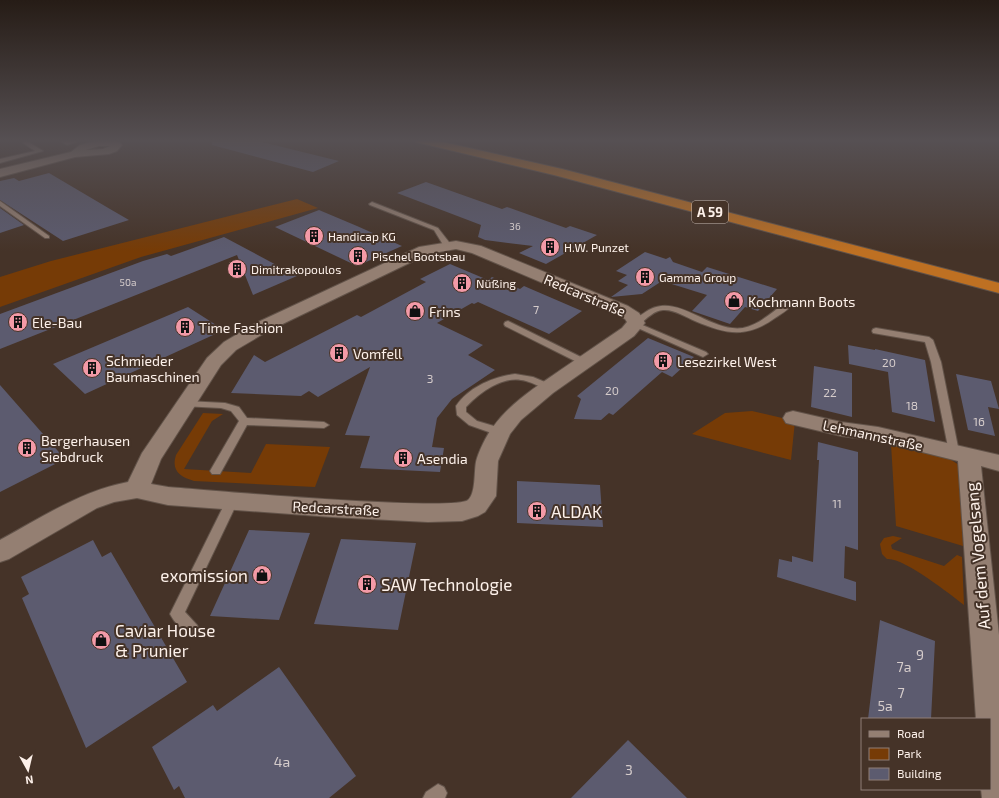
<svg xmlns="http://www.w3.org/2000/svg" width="999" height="798" font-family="'Exo 2',sans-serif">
<rect width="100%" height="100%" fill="#453328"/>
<!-- green -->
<path fill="#763b06" d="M 297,199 L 318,208 L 141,257 L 0,307 L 0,277 L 51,261 Z
M 752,411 L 795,421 L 791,460 L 692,434 L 725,413 Z
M 203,413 L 223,414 L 212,421 L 184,469 L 251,473 L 266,444 L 330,447 L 315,487 L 194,481 C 180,477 171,471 176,455 Z
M 891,444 L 948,458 L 959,465 L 963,546 L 896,526 Z
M 893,536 L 902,538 L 891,545 L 892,549 L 944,566 L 957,555 L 962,557 L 964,605 C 950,594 903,557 887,559 L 882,554 L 880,544 L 884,538 Z"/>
<!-- building -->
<path fill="#5c5b6f" d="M 212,140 L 254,140 L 339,161 L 313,172 L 212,145 Z
M 49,173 L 110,209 L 129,220 L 63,241 L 0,200 L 0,181 L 14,178 L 19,181 Z
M 426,182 L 502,209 L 507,207 L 566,228 L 570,226 L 597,235 L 546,264 L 519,253 L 533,246 L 485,240 L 478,237 L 481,225 L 397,193 Z
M 0,208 L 24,225 L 0,233 Z
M 319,210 L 357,226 L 402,246 L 357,266 L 275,227 Z
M 224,237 L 297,276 L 253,295 L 237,255 L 0,349 L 0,314 L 143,261 L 167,254 L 171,256 Z
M 645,252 L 666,259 L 670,257 L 673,262 L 702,272 L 707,267 L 777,289 L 758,311 L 745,307 L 730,324 L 692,311 L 707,295 L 662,281 L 642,294 L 611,297 L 628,285 L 618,281 L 627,275 L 616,271 Z
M 450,264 L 488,280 L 492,277 L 520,289 L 524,286 L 582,311 L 549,334 L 478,302 L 474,304 L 472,303 L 437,323 L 483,345 L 468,355 L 495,370 L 452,399 L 437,418 L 432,447 L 444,448 L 440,472 L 360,468 L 370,436 L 345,435 L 370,367 L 318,397 L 309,391 L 301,396 L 231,393 L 254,355 L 265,362 L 357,315 L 361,317 L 426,282 L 420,279 Z
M 188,307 L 224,330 L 85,394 L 53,364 Z
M 648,338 L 694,357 L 672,377 L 662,372 L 613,415 L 609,413 L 601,420 L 574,419 L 581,399 L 577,396 Z
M 848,345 L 875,350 L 875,349 L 925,360 L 935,422 L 892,412 L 888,372 L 849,364 Z
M 814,366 L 852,373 L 852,417 L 811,407 Z
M 956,374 L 991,381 L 999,409 L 988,407 L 995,436 L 968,430 Z
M 0,385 L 65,459 L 0,492 Z
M 818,442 L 858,452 L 858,550 L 845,546 L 844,578 L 856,582 L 856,601 L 777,577 L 779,559 L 792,562 L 792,556 L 813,562 L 819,460 L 817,460 Z
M 517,481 L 600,485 L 603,527 L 517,523 Z
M 249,530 L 310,533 L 279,620 L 210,616 Z
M 341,539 L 416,543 L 398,630 L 314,624 Z
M 93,540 L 102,557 L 111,552 L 187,682 L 86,748 L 22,598 L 29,594 L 21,577 Z
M 880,620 L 935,641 L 931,719 L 868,719 Z
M 279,667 L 356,776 L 329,798 L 185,798 L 179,786 L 174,790 L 152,747 L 213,705 L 217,711 Z
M 628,740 L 687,798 L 571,798 Z"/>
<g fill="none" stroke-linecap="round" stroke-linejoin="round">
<!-- lane casing -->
<g stroke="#625349" stroke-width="2">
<path id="lane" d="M 58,140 L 68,141 L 82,140 L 67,145 Z
M 23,141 L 27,141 L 43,151 L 0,163 L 0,159 L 35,151 L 23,143 Z
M 0,201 L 49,236 L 49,238 L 45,238 L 0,206 Z
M 372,202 L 438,228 L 452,246 L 448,248 L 445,248 L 434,230 L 370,205 L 369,204 Z
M 785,303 L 788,303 L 792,305 C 788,310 781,314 775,318 C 746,339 726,334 695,321 C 686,317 674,309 663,310 C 655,310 646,319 640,324 L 706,352 L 708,354 L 703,357 L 631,325 C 633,320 639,316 644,313 C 676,289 708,333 743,328 C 759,325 772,312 785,303 Z
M 508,321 L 587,360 L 589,362 L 587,364 L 581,364 L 505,326 L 504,324 L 505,322 Z
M 876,328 L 929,337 L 933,340 L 941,362 L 959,452 L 958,455 L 950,455 L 949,452 L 931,362 L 925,342 L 873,333 L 872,331 L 873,329 Z
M 515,374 L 533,377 L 552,385 L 554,387 L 549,390 C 541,388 534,383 526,381 C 504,374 480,392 466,407 L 466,412 L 477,421 L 504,429 L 505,432 L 504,435 L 500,436 L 469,425 L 457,415 L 456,406 C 469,387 493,377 515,374 Z
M 186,401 L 225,403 L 239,407 L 247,418 L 324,422 L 329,425 L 324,428 L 247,425 L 220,474 L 212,474 L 210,471 L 239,421 L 231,411 L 221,408 L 182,406 L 181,404 L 182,402 Z
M 232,497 L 236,498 L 238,501 L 185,612 L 197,625 L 199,629 L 197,633 L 192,635 C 183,632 174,622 170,614 L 226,501 L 228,498 Z
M 438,784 L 444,787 L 447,793 L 445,798 L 423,798 L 426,792 Z"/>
</g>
<!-- street casing -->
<g stroke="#625349" stroke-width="2">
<path id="street" d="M 99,140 C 107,140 117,138 122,145 L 117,151 L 109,154 L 75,157 L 0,177 L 0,169 L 71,152 L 80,145 ZM 99,146 L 110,146 L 103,149 L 86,150 Z
M 456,241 L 481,246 L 628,306 L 639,313 L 645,323 L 634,336 L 553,393 L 521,420 L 510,434 L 498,461 L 496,496 L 485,512 L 478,516 L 462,521 L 428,522 L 332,517 L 168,505 L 137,498 L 114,502 L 97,508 L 9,559 L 0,562 L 0,540 C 42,517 81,491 128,482 L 142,453 L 207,358 L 224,342 L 256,323 L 419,247 ZM 456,249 L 472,253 L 616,314 L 625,319 L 627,322 L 622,328 C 601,342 580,357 559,371 C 536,387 510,403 493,427 C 487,434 478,453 476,462 C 474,472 476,493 468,500 C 454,512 205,490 168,487 L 151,484 L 161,459 L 221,365 L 236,350 L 268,331 L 428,254 Z
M 793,411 L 841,422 L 878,427 L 999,455 L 999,471 L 981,466 L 999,635 L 999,798 L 982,798 L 981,789 L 990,789 L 990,719 L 976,719 L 958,461 L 878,441 L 841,436 L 786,423 L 783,418 L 786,413 Z"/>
</g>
<!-- highway casing -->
<g stroke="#625349" stroke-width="2">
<path id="highway" d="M 414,140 L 434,140 L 562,169 L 999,283 L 999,293 L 554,175 L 416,142 Z"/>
</g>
<!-- lane -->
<use href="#lane" fill="#947f72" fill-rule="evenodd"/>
<!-- street -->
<use href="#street" fill="#947f72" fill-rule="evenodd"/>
<!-- highway -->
<use href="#highway" fill="#be7022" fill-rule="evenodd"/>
</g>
<!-- sky -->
<linearGradient id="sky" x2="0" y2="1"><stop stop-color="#261c16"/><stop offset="0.56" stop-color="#565053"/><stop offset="1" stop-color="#565053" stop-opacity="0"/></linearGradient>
<rect width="999" height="251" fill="url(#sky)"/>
<!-- icons -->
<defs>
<g id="building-disc" transform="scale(1)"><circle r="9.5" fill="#f39aa7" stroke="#453328"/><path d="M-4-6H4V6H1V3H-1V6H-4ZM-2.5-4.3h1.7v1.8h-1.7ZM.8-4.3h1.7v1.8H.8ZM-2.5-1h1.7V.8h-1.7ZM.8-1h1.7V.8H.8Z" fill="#111"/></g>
<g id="shop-disc" transform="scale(1)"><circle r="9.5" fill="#f39aa7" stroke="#453328"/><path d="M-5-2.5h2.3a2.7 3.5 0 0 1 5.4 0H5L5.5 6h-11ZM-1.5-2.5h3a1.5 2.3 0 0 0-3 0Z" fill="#111"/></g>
</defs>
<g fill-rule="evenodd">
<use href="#building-disc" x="314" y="236"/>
<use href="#building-disc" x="550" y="247"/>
<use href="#building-disc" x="358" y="256"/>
<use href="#building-disc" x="237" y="269"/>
<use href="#building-disc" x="645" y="277"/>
<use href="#building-disc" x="462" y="283"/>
<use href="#shop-disc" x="734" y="301"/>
<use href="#shop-disc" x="415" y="311"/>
<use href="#building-disc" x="18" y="322"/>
<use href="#building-disc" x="185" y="327"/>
<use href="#building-disc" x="339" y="353"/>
<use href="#building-disc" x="663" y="361"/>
<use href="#building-disc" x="92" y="368"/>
<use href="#building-disc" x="27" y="448"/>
<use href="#building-disc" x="403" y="458"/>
<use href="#building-disc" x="537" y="511"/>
<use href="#shop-disc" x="262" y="575"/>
<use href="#building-disc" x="367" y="584"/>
<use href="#shop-disc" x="101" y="640"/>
</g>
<g text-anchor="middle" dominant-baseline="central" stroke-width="4" stroke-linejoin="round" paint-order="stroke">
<!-- far-number labels -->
<g font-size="10" fill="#d5cccb">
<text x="515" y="226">36</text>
<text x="128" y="282">50a</text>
</g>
<!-- far-poi labels -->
<g font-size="12" fill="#fdf1ea" stroke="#453328" text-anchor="start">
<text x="328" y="236">Handicap KG</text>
<text x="564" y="247">H.W. Punzet</text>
<text x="372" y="256">Pischel Bootsbau</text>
<text x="251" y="269">Dimitrakopoulos</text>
<text x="659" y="277">Gamma Group</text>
<text x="476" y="283">Nüßing</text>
</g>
<!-- number labels -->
<g font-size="12" fill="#d5cccb">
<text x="536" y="309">7</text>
<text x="889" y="362">20</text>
<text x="430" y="378">3</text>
<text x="612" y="390">20</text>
<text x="830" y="392">22</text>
<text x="912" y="405">18</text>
<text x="979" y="421">16</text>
<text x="837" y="503">11</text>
</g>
<!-- shield labels -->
<rect fill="#453328" stroke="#c6b8b0" stroke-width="1" x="692" y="201" width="36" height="22" rx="3"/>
<g font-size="13" font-weight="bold" fill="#fdf1ea">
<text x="710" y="212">A 59</text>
</g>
<!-- street labels -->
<g font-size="14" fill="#fdf1ea" stroke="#453328">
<text transform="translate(585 295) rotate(23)">Redcarstraße</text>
<text transform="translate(873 435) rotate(12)">Lehmannstraße</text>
<text transform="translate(336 508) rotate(3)">Redcarstraße</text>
</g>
<!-- poi labels -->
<g font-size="14" fill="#fdf1ea" stroke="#453328" text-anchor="start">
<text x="748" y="301">Kochmann Boots</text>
<text x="429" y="311">Frins</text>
<text x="32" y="322">Ele-Bau</text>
<text x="199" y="327">Time Fashion</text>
<text x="353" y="353">Vomfell</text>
<text x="106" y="360">Schmieder<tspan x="106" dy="16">Baumaschinen</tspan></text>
<text x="677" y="361">Lesezirkel West</text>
<text x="41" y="440">Bergerhausen<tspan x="41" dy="16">Siebdruck</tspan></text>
<text x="417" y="458">Asendia</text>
</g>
<!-- near-number labels -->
<g font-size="14" fill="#d5cccb">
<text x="920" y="654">9</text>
<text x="904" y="666">7a</text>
<text x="901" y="692">7</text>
<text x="885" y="705">5a</text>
<text x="282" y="761">4a</text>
<text x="629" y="769">3</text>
</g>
<!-- near-poi labels -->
<g font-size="17" fill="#fdf1ea" stroke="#453328" text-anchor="start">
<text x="551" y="511">ALDAK</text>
<text x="248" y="575" text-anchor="end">exomission</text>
<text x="381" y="584">SAW Technologie</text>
<text x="115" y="630">Caviar House<tspan x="115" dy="20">&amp; Prunier</tspan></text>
</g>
<!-- near-street labels -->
<g font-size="17" fill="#fdf1ea" stroke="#453328">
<text transform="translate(977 556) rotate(-95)">Auf dem Vogelsang</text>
</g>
</g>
<!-- legend -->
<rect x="861" y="718" width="130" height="72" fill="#453328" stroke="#8f7f76"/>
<rect x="869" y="731" width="20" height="6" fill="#947f72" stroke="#8f7f76"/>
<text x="897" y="738" font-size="12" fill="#fdf1ea">Road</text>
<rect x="869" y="748" width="20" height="12" fill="#763b06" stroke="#8f7f76"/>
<text x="897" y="758" font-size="12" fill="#fdf1ea">Park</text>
<rect x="869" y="768" width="20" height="12" fill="#5c5b6f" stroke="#8f7f76"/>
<text x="897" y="778" font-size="12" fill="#fdf1ea">Building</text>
<!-- north arrow -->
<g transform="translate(28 770) rotate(172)" stroke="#453328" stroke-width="3" paint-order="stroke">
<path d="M0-3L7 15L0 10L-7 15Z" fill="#fdf1ea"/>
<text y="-6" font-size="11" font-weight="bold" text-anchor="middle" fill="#fdf1ea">N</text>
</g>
</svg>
